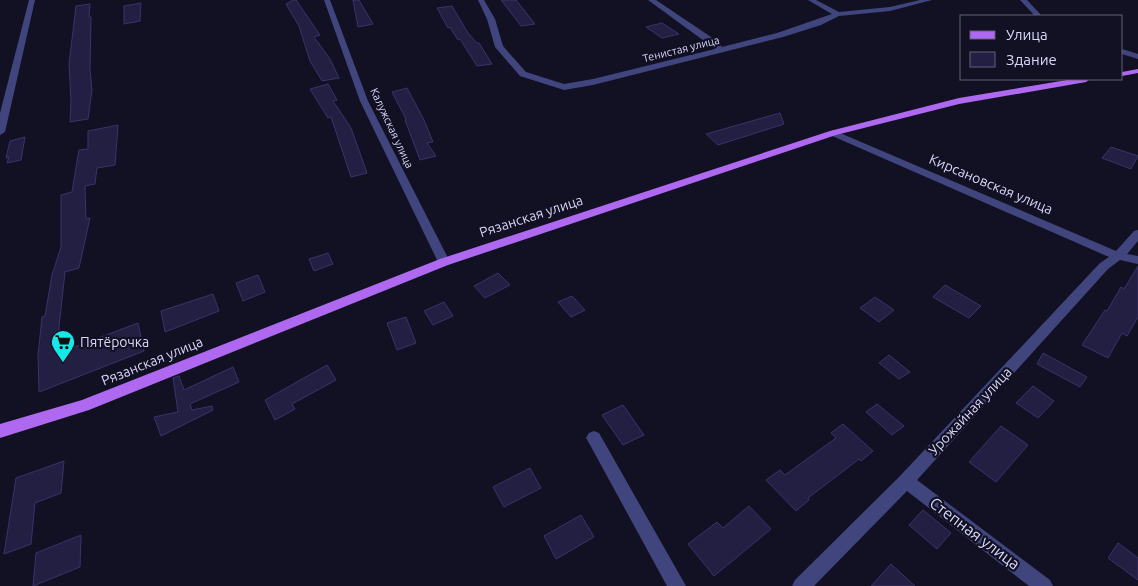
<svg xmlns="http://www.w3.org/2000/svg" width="1138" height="586" font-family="Ubuntu,sans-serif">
<rect width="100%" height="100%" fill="#121123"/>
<!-- building -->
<path fill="#221f42" stroke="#38336c" d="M 293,0 L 296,0 L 320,35 L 314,37 L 330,59 L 339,78 L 322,81 L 310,61 L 299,26 L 286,4 Z
M 353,0 L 359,0 L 373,24 L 358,27 Z
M 501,0 L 516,0 L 535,24 L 521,26 Z
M 141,3 L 140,21 L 124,24 L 124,6 Z
M 90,4 L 89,17 L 91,17 L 90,69 L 92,90 L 88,119 L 70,122 L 71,100 L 69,64 L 76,6 Z
M 452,6 L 468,33 L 477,43 L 479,43 L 492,64 L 477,66 L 460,39 L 458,40 L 450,27 L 448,28 L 437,8 Z
M 662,23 L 679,34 L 662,38 L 646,27 Z
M 328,84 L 337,100 L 333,101 L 351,128 L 367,173 L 351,177 L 331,117 L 328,118 L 310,89 Z
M 407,88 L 424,120 L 433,142 L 427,143 L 436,156 L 420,160 L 405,120 L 406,119 L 392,92 Z
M 780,113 L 784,124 L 718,145 L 706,134 Z
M 118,125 L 115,165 L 97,168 L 95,184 L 85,186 L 86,219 L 90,218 L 79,268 L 65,272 L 56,354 L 138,323 L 144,351 L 39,392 L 38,355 L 42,317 L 45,316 L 52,275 L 61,247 L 61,195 L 72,192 L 79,150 L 88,149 L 88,131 Z
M 25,137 L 21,160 L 7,163 L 9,157 L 6,158 L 10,141 Z
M 1111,147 L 1138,156 L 1131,169 L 1102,158 Z
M 328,253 L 333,264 L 314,271 L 309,259 Z
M 1138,266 L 1138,317 L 1127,336 L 1122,333 L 1108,358 L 1082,345 L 1105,310 L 1107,311 L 1121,287 L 1124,289 Z
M 498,273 L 510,285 L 485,298 L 474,286 Z
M 258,275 L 265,292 L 243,301 L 236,283 Z
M 945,285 L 981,306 L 969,318 L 933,297 Z
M 213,294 L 219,311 L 165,332 L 161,311 Z
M 572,296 L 585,310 L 571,317 L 558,302 Z
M 875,297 L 894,310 L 879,322 L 860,308 Z
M 444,302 L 453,316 L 433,325 L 424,311 Z
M 406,317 L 416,343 L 397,350 L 387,323 Z
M 1043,353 L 1087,377 L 1080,387 L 1037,364 Z
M 889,355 L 910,372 L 899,379 L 879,363 Z
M 327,365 L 336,380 L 292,404 L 295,409 L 275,420 L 265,400 Z
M 233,367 L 239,382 L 190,404 L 192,410 L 212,406 L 213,410 L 161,436 L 154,417 L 178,412 L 173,378 L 179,376 L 184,390 Z
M 1033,386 L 1054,401 L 1038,418 L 1016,403 Z
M 877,404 L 904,426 L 892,435 L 866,412 Z
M 623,405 L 644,435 L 623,445 L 602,415 Z
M 843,424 L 873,451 L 861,461 L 859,459 L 808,498 L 809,500 L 796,511 L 766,480 L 780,470 L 785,475 L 836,438 L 831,433 Z
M 1001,426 L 1028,445 L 996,482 L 969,462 Z
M 64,461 L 61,493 L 35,503 L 31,544 L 4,554 L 16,478 Z
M 530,468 L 541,488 L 504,507 L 493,487 Z
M 749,506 L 771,529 L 714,576 L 688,544 L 717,522 L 723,528 Z
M 923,510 L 951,533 L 937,549 L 909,525 Z
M 581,515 L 594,537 L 556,559 L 544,536 Z
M 81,535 L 80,567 L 33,586 L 36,553 Z
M 1118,543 L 1138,558 L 1138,580 L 1108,558 Z
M 891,564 L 915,586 L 871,586 Z"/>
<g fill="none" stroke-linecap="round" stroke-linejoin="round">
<!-- minor -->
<path fill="#41457e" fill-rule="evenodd" d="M 29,0 L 35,0 L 5,132 L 0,135 L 0,113 Z
M 324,0 L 330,0 L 368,101 L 450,262 L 448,265 L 440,265 L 438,262 L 360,101 Z
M 478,0 L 484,0 L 495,19 L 503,46 L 526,72 L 564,84 L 593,79 L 715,49 L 648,0 L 656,0 L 717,41 L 722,47 L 777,33 L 832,14 L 808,0 L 816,0 L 839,12 L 890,7 L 920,0 L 932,0 L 890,11 L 839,16 L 821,25 L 783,37 L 593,85 L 564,90 L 520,76 L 495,47 L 487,19 Z
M 1020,0 L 1027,0 L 1042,16 L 1035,16 Z
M 1122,49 L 1138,54 L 1138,59 L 1122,54 Z
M 833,130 L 1116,251 L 1134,231 L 1138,230 L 1138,241 L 1127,254 L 1138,256 L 1138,264 L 1120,260 L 1108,269 L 917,480 L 1050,580 L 1053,586 L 1029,586 L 907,491 L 814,586 L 792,586 L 795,580 L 900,476 L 1100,263 L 1109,257 L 830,135 L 828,133 Z
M 594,431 L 599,433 L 686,586 L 667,586 L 589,443 L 586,438 L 589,433 Z"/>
<!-- major -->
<path fill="#af69f0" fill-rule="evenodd" d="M 1138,69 L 1138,73 L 1122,76 L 1122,72 Z
M 1073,79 L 1090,79 L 1086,82 L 959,104 L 836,135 L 448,265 L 89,410 L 0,438 L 0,424 L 82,400 L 440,259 L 830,131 L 959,98 Z"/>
</g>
<!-- icons -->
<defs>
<g id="supermarket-pin" transform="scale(1.25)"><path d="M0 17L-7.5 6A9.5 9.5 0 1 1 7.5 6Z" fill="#17e7e6" stroke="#121123"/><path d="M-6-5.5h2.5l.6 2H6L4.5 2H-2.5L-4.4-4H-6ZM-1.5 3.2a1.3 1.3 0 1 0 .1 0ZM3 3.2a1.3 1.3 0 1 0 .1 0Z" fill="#111"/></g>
</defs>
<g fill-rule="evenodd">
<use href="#supermarket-pin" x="63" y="342"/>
</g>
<g text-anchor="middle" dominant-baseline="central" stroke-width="4.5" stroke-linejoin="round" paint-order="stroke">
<!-- far-street labels -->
<g font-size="11" fill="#d8d7fb" stroke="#121123">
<text transform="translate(681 49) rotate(-14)">Тенистая улица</text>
<text transform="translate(392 128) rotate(65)">Калужская улица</text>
</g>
<!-- street labels -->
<g font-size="14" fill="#d8d7fb" stroke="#121123">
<text transform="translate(991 184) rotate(23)">Кирсановская улица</text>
<text transform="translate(531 216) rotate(-18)">Рязанская улица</text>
<text transform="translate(152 361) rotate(-22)">Рязанская улица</text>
<text transform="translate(970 411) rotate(-47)">Урожайная улица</text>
</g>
<!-- poi labels -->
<g font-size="14" fill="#d8d7fb" stroke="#121123" text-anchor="start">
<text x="80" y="342">Пятёрочка</text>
</g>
<!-- near-street labels -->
<g font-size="16" fill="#d8d7fb" stroke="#121123">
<text transform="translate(975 533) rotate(37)">Степная улица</text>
</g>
</g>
<!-- legend -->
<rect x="960" y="15" width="162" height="65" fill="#121123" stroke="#616079"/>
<rect x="970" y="31" width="25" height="8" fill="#af69f0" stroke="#616079"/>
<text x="1006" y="40" font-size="15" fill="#d8d7fb">Улица</text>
<rect x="970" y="52" width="25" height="15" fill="#221f42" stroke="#616079"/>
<text x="1006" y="65" font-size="15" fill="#d8d7fb">Здание</text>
</svg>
